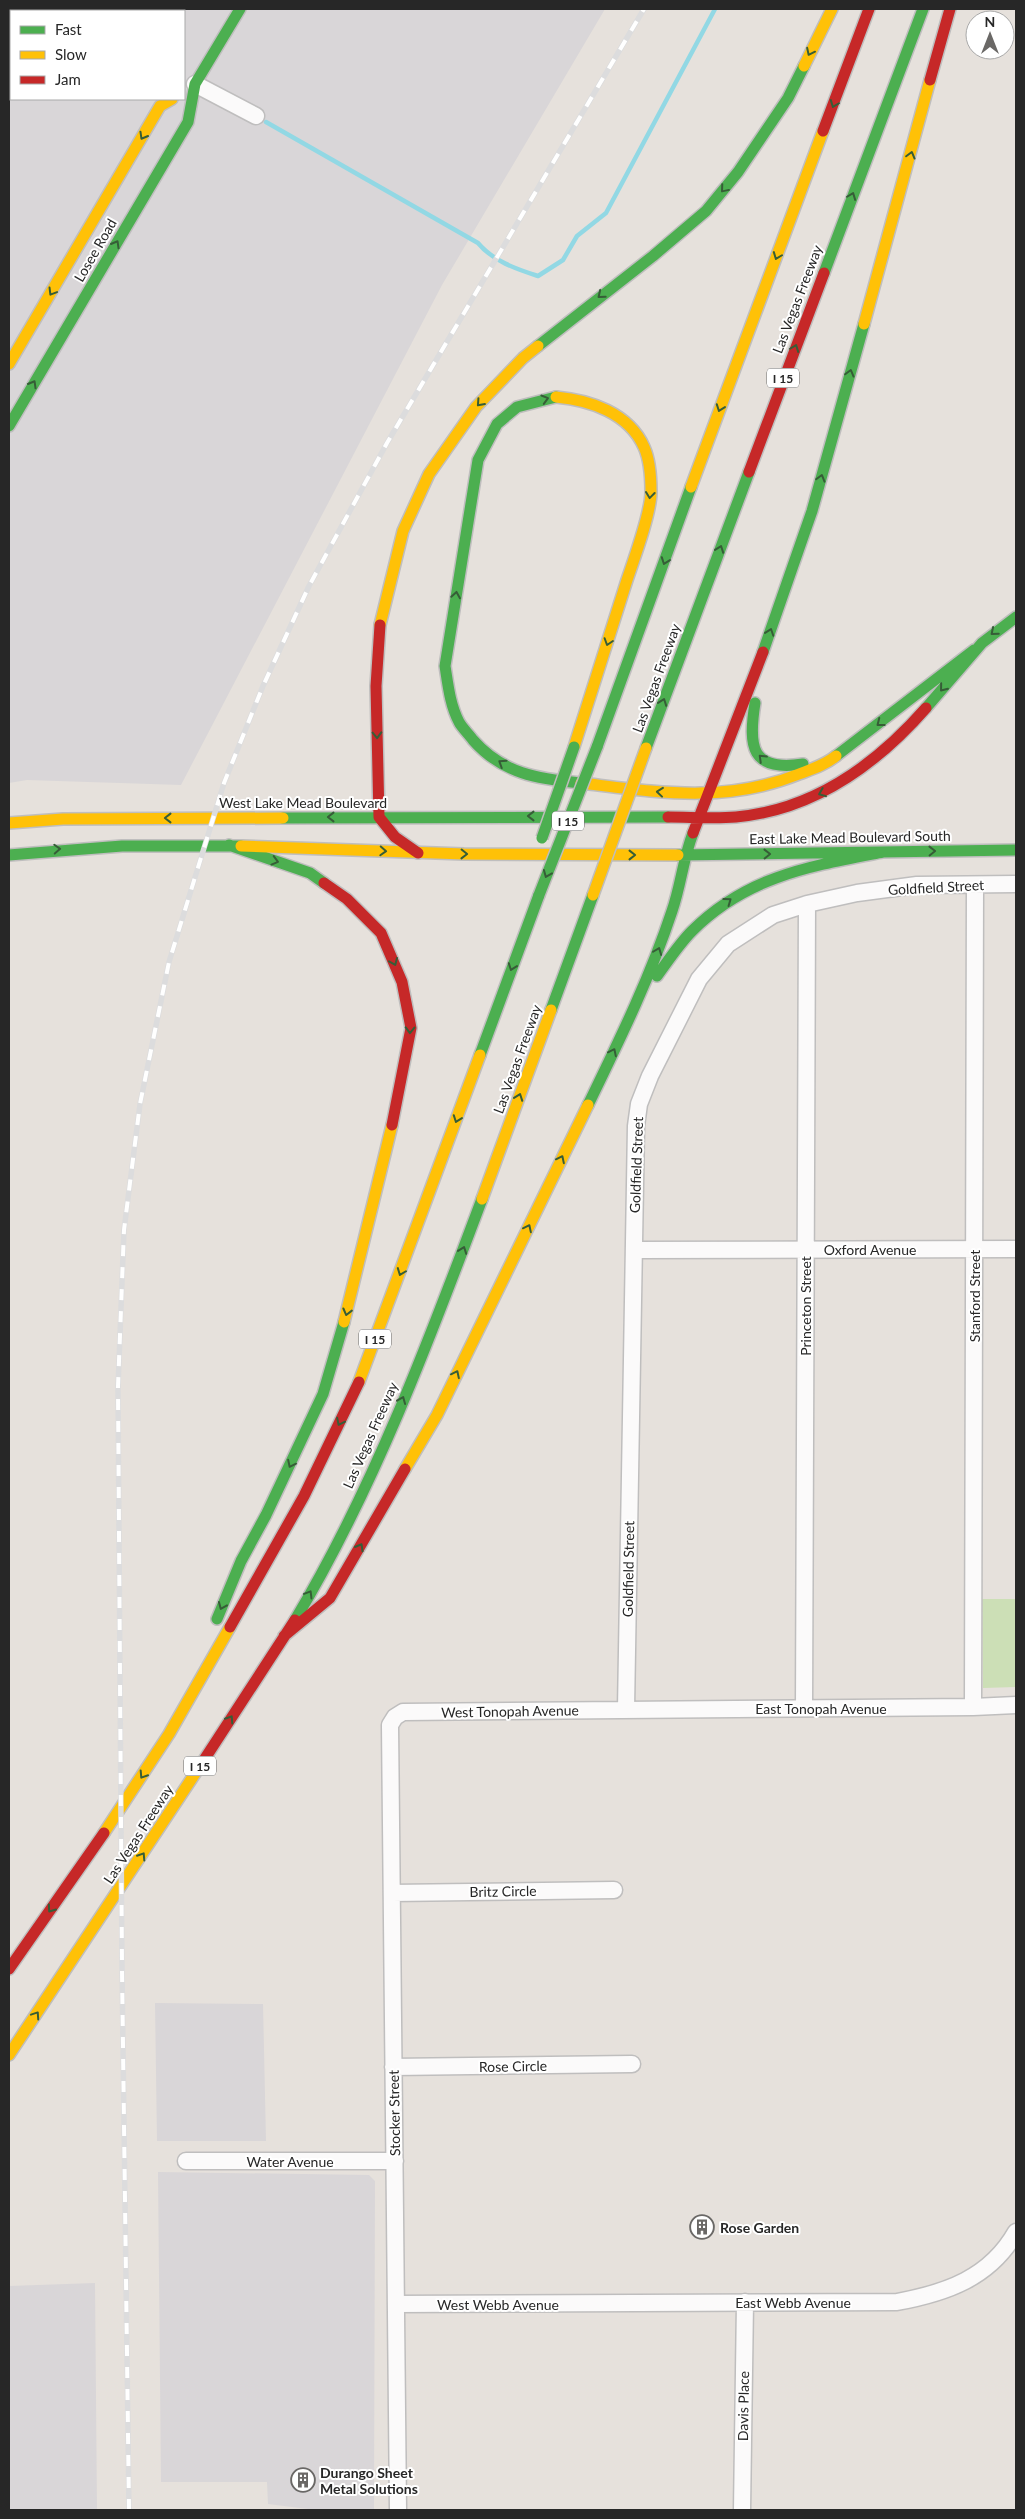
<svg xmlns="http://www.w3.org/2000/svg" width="1025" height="2519" font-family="Lato,sans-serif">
<rect width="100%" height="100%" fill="#e6e1dc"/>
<!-- industrial -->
<path fill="#d9d6d8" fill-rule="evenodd" d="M 9,9 L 605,9 L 442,285 L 181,785 L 27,780 L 9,783 ZM 11,11 L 184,11 L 184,99 L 11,99 Z
M 155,2003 L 263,2004 L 266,2141 L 157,2141 Z
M 158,2172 L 369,2175 L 375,2181 L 374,2510 L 316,2510 L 268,2504 L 267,2482 L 161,2482 Z
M 95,2283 L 97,2510 L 9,2510 L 9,2286 Z"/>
<!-- green -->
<path fill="#ccdfb6" d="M 982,1599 L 1016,1599 L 1016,1687 L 983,1688 Z"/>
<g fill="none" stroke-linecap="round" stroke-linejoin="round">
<!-- stream -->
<path stroke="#92d8e4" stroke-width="4.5" d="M 266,122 L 478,243 C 493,261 516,269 538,276 L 563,260 L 577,236 L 606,213 L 715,9"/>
<!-- street casing -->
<g stroke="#bfbebe" stroke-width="19">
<path id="street" d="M 195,84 L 256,116
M 634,1250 L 1016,1249
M 973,1707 L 975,885
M 804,1708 L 807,904
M 626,1709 L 636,1126 L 639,1104 L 650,1076 L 699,979 L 728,944 L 773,915 L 807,904 L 857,893 L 917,885 L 1016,884
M 392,1893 L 614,1890
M 393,2067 L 632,2064
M 186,2161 L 395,2161
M 396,2304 L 897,2302 C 946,2293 990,2278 1016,2232
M 398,2510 L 390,1725 L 395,1717 L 403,1712 L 973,1707 L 1016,1705
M 742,2510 L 745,2302"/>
</g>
<!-- fast casing -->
<g stroke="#bfbebe" stroke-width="14">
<path id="fast" d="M 824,273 L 923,9
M 538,346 L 653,256 L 706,211 L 738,172 L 788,98 L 804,66
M 556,397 L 517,407 L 497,424 L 478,460 L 445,666 C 448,685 450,705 459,722 C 462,728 469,734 473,740 C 503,774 538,779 581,783
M 9,426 L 188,122 L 195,84 L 240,9
M 763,652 L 812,511 L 864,324
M 755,703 C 748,747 751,772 803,764
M 926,708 L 982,643 L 1016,617
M 597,747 L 691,487
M 646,748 L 749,472
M 836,756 L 974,650
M 283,818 L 668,817
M 229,845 L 310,873 L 324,883
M 9,855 L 122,846 L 241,846
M 678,855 L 1016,850
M 657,976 C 668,961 679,944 692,931 C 747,876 811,866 883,852
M 551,1010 L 593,895
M 480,1055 L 539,895
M 588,1105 C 619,1041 650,978 672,911 C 681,885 683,859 693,833
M 217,1619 L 241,1561 L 266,1515 L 323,1394 L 344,1322
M 295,1620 C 373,1490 429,1341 482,1199"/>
</g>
<!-- slow casing -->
<g stroke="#bfbebe" stroke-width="14">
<path id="slow" d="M 9,23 L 11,23
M 804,66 L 832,9
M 864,324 L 930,80
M 9,364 L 160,106 L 172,99
M 556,397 C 590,400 629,413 644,447 C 650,460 651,479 651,492 C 651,513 634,559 627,580 C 609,636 592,691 574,747
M 691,487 L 823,131
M 380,625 L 403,531 L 429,474 L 476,407 L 523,358 L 538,346
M 581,783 C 657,792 725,804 799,774 C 812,769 825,765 836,756
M 9,823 L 63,819 L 283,818
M 241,846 L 464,854 L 678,855
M 482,1199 L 551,1010
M 344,1322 L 392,1125
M 359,1382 L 480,1055
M 405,1469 L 437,1415 L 588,1105
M 104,1833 L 169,1734 L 230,1627
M 9,2055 L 202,1763"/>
</g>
<!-- jam casing -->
<g stroke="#bfbebe" stroke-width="14">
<path id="jam" d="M 930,80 L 950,9
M 823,131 L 869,9
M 749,472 L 824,273
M 380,625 L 376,686 L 379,817 L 395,837 L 418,853
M 668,817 C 690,817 714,819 736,817 C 813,810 876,765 926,708
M 693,833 L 763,652
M 324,883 L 347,899 L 381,933 L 402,982 L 411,1028 L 392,1125
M 230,1627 L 304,1496 L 359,1382
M 284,1636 L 330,1598 L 405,1469
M 202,1763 L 295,1620
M 9,1969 L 104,1833"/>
</g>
<!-- street -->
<use href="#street" stroke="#fbfafa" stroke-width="16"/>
<!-- fast -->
<use href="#fast" stroke="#4caf50" stroke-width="11"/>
<!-- slow -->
<use href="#slow" stroke="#ffc107" stroke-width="11"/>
<!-- jam -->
<use href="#jam" stroke="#c62828" stroke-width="11"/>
<!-- rail casing -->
<g stroke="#dcdcdd" stroke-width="5.5">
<path id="rail" d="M 129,2510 L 122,1969 L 118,1387 L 124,1230 L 140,1104 L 169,962 L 224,783 L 263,686 L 309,586 L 387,443 L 644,9"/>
</g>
<!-- rail -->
<use href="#rail" stroke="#fff" stroke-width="4" stroke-dasharray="11" stroke-linecap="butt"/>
<!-- fast-bridge casing -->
<g stroke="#bfbdbb" stroke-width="14" stroke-linecap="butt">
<path id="fast-bridge" d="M 542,838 L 574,747
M 539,895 L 597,747"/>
</g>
<!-- slow-bridge casing -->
<g stroke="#bfbdbb" stroke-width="14" stroke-linecap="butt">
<path id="slow-bridge" d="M 593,895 L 646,748"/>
</g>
<!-- fast-bridge -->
<use href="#fast-bridge" stroke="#4caf50" stroke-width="11"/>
<!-- slow-bridge -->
<use href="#slow-bridge" stroke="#ffc107" stroke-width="11"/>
</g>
<!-- one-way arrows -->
<defs><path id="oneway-chevron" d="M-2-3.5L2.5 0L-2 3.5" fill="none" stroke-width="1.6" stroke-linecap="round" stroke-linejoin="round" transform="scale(1.25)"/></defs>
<g stroke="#365d37">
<use href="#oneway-chevron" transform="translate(810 52) rotate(116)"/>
<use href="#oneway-chevron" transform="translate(834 104) rotate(111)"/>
<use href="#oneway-chevron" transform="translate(143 136) rotate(120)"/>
<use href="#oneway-chevron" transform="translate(911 155) rotate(-75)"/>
<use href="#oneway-chevron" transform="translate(724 189) rotate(130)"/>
<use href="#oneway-chevron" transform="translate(852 196) rotate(-69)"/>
<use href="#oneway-chevron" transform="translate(116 244) rotate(-60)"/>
<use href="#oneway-chevron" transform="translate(777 256) rotate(111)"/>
<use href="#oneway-chevron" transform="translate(52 292) rotate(121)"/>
<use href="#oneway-chevron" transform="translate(601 295) rotate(141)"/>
<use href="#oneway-chevron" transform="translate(795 348) rotate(-69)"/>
<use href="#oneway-chevron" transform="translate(850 373) rotate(-75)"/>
<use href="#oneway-chevron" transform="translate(33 384) rotate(-60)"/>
<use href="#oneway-chevron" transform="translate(545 399) rotate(-16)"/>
<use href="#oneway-chevron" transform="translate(480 403) rotate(132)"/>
<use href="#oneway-chevron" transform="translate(720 408) rotate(110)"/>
<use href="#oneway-chevron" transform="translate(821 478) rotate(-74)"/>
<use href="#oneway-chevron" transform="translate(650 495) rotate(97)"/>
<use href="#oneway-chevron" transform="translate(720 549) rotate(-70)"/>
<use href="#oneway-chevron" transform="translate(665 561) rotate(110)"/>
<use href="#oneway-chevron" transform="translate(456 595) rotate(-81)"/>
<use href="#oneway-chevron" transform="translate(770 632) rotate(-71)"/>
<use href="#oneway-chevron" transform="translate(994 632) rotate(140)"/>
<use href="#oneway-chevron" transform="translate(608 642) rotate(108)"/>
<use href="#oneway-chevron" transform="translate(943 688) rotate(129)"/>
<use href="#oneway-chevron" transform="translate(663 702) rotate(-70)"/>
<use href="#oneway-chevron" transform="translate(880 723) rotate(142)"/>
<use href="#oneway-chevron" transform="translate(377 735) rotate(88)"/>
<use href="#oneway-chevron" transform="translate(762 758) rotate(-136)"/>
<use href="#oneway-chevron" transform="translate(502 763) rotate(-147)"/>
<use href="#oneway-chevron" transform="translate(660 792) rotate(-174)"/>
<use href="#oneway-chevron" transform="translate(822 793) rotate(158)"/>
<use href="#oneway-chevron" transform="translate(531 816) rotate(180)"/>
<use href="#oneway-chevron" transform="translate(331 817) rotate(180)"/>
<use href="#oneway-chevron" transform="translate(168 818) rotate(180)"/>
<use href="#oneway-chevron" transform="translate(57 849) rotate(-3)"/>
<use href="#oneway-chevron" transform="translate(383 851) rotate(3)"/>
<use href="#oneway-chevron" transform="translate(932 851) rotate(-1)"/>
<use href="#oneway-chevron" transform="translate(464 854) rotate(1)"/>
<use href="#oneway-chevron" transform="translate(767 854) rotate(-1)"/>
<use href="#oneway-chevron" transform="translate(632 855)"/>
<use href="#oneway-chevron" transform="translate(275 861) rotate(15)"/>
<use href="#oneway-chevron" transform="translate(547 874) rotate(112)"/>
<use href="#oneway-chevron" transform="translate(728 901) rotate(-36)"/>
<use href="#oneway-chevron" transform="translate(658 951) rotate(-69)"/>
<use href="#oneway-chevron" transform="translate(394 962) rotate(67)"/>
<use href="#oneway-chevron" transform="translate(512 967) rotate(110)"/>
<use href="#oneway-chevron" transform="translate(410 1030) rotate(91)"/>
<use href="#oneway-chevron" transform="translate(613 1052) rotate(-64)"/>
<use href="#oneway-chevron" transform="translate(519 1097) rotate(-70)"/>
<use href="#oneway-chevron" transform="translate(457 1119) rotate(110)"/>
<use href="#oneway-chevron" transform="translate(561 1159) rotate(-64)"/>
<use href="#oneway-chevron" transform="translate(528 1228) rotate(-64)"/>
<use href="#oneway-chevron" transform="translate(463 1250) rotate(-70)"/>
<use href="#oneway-chevron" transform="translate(401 1272) rotate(111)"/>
<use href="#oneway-chevron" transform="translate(347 1312) rotate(104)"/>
<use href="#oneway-chevron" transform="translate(456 1374) rotate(-64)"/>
<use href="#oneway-chevron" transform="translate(402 1400) rotate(-68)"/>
<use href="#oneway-chevron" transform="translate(340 1422) rotate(116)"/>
<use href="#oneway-chevron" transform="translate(291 1464) rotate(116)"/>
<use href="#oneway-chevron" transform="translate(360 1547) rotate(-60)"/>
<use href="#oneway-chevron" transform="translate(309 1594) rotate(-59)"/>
<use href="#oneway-chevron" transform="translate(222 1606) rotate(113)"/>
<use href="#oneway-chevron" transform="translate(230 1719) rotate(-57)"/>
<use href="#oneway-chevron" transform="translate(143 1775) rotate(123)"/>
<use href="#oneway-chevron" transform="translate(142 1856) rotate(-57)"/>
<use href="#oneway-chevron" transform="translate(51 1909) rotate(125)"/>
<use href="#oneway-chevron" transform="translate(36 2015) rotate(-56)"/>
</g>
<!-- icons -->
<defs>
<g id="building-ring" transform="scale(1.25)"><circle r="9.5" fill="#fff" stroke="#6a6866" stroke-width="1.5"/><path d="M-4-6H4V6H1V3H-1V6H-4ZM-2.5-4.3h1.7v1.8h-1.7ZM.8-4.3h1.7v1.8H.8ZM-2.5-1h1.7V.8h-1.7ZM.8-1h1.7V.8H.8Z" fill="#6a6866"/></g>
</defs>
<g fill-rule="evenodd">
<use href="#building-ring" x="702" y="2227"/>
<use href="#building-ring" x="303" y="2480"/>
</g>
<g text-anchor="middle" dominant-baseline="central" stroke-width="4" stroke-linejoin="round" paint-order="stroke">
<!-- shield labels -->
<g fill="#fff" stroke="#686868" stroke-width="1">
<rect x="767" y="368.5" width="32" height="19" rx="4"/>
<rect x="552" y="811.5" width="32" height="19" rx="4"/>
<rect x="359" y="1329.5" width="32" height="19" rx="4"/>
<rect x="184" y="1756.5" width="32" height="19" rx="4"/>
</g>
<g font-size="12" font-weight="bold" fill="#272727">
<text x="783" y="378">I 15</text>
<text x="568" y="821">I 15</text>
<text x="375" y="1339">I 15</text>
<text x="200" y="1766">I 15</text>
</g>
<!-- street labels -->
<g font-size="14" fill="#272727" stroke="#fff">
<text transform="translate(95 250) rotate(-60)">Losee Road</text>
<text transform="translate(797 299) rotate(-69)">Las Vegas Freeway</text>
<text transform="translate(656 678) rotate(-70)">Las Vegas Freeway</text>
<text x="303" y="802">West Lake Mead Boulevard</text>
<text transform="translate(850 837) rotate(-1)">East Lake Mead Boulevard South</text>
<text transform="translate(936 887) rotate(-3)">Goldfield Street</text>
<text transform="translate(517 1059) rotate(-70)">Las Vegas Freeway</text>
<text transform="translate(636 1165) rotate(-88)">Goldfield Street</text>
<text x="870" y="1249">Oxford Avenue</text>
<text transform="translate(974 1296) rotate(-90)">Stanford Street</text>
<text transform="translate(805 1306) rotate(-90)">Princeton Street</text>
<text transform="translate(370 1435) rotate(-66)">Las Vegas Freeway</text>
<text transform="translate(628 1569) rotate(-89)">Goldfield Street</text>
<text x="821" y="1708">East Tonopah Avenue</text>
<text transform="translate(510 1711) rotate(-1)">West Tonopah Avenue</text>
<text transform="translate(138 1834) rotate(-57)">Las Vegas Freeway</text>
<text transform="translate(503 1891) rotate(-1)">Britz Circle</text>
<text transform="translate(513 2066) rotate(-1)">Rose Circle</text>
<text transform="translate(394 2113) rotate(-91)">Stocker Street</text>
<text x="290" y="2161">Water Avenue</text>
<text x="793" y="2302">East Webb Avenue</text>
<text x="498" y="2304">West Webb Avenue</text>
<text transform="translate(743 2406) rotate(-89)">Davis Place</text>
</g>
<!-- poi labels -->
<g font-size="14" font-weight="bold" fill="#272727" stroke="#fff" text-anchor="start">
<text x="720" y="2227">Rose Garden</text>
<text x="320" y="2472">Durango Sheet<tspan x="320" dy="16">Metal Solutions</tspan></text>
</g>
</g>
<!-- border -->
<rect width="1025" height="2519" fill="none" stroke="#272727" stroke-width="20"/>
<!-- legend -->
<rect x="10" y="10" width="175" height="90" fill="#ffffff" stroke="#a9a9a9"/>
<rect x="20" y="26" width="25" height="8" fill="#4caf50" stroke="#a9a9a9"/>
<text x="55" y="35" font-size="15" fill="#272727">Fast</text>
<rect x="20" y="51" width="25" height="8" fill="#ffc107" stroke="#a9a9a9"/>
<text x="55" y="60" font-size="15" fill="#272727">Slow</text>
<rect x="20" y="76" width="25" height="8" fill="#c62828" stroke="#a9a9a9"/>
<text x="55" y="85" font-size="15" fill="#272727">Jam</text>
<!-- north arrow -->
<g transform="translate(990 35)"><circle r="24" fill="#ffffff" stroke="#a9a9a9"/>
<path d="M0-4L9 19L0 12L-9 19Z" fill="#6a6866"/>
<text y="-8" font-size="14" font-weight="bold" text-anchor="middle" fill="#272727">N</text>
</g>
</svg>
